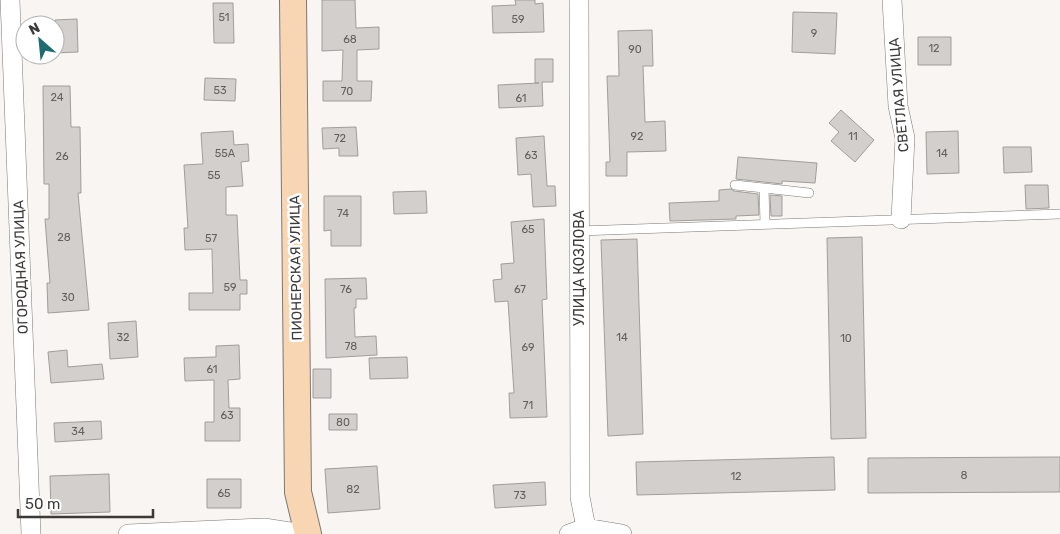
<svg xmlns="http://www.w3.org/2000/svg" width="1060" height="534" font-family="Rubik,sans-serif">
<rect width="100%" height="100%" fill="#f9f5f2"/>
<!-- building -->
<path fill="#d3cfcc" stroke="#a19d9a" d="M 322,0 L 355,0 L 356,28 L 379,27 L 379,49 L 357,50 L 357,81 L 372,81 L 371,101 L 323,101 L 323,81 L 342,81 L 343,50 L 322,51 Z
M 515,0 L 535,0 L 535,4 L 543,3 L 544,32 L 493,33 L 492,6 L 516,5 Z
M 213,3 L 233,3 L 234,43 L 214,43 Z
M 793,12 L 837,13 L 835,54 L 792,52 Z
M 77,19 L 78,52 L 55,53 L 55,20 Z
M 652,30 L 653,66 L 643,66 L 645,122 L 665,121 L 666,151 L 627,152 L 627,176 L 606,176 L 606,162 L 610,162 L 607,76 L 619,76 L 618,31 Z
M 918,37 L 951,37 L 951,65 L 918,65 Z
M 535,59 L 553,59 L 553,82 L 542,82 L 543,106 L 499,108 L 498,85 L 539,83 L 535,83 Z
M 205,78 L 236,79 L 235,101 L 204,100 Z
M 43,86 L 70,86 L 71,127 L 80,127 L 81,193 L 78,193 L 89,310 L 48,313 L 47,283 L 50,283 L 45,219 L 49,219 L 49,184 L 44,184 Z
M 841,110 L 874,140 L 855,162 L 831,141 L 839,132 L 829,123 Z
M 356,127 L 358,156 L 339,156 L 339,148 L 323,149 L 322,128 Z
M 233,131 L 234,145 L 248,144 L 249,161 L 241,162 L 243,186 L 226,187 L 226,215 L 237,215 L 240,280 L 247,280 L 247,294 L 240,294 L 240,310 L 189,310 L 189,293 L 213,293 L 212,249 L 185,250 L 184,228 L 188,228 L 184,165 L 203,164 L 201,133 Z
M 958,131 L 959,173 L 927,174 L 926,132 Z
M 544,136 L 547,186 L 555,186 L 556,206 L 533,207 L 531,174 L 518,175 L 516,138 Z
M 1003,147 L 1031,147 L 1032,172 L 1004,173 Z
M 738,157 L 817,163 L 815,183 L 782,181 L 782,184 L 736,179 Z
M 1025,185 L 1048,185 L 1049,208 L 1026,209 Z
M 731,189 L 734,191 L 758,194 L 759,215 L 736,216 L 736,219 L 670,221 L 669,203 L 719,201 L 719,190 Z
M 426,191 L 427,213 L 394,214 L 393,192 Z
M 770,195 L 782,196 L 782,216 L 771,216 Z
M 324,196 L 361,196 L 361,246 L 331,246 L 331,230 L 324,231 Z
M 544,219 L 547,299 L 542,300 L 547,417 L 510,418 L 509,393 L 514,393 L 508,301 L 495,302 L 493,280 L 502,279 L 501,264 L 514,263 L 511,222 Z
M 862,237 L 866,438 L 831,439 L 827,238 Z
M 637,239 L 643,434 L 608,436 L 601,240 Z
M 366,278 L 367,299 L 356,299 L 356,308 L 354,308 L 355,337 L 376,336 L 377,355 L 326,358 L 325,279 Z
M 136,321 L 138,357 L 110,359 L 108,323 Z
M 239,345 L 240,379 L 228,380 L 229,408 L 240,408 L 240,441 L 205,441 L 205,422 L 214,422 L 214,380 L 185,381 L 184,358 L 216,357 L 216,346 Z
M 67,350 L 68,367 L 102,364 L 104,379 L 51,383 L 48,352 Z
M 407,357 L 408,378 L 370,379 L 369,358 Z
M 313,369 L 331,369 L 331,398 L 313,398 Z
M 329,414 L 357,414 L 357,430 L 329,430 Z
M 101,421 L 102,439 L 55,442 L 54,423 Z
M 834,457 L 835,490 L 637,495 L 636,462 Z
M 1060,457 L 1060,492 L 868,493 L 868,458 Z
M 377,466 L 380,509 L 328,513 L 325,469 Z
M 109,474 L 110,512 L 51,514 L 50,476 Z
M 207,479 L 241,479 L 241,508 L 207,508 Z
M 545,482 L 546,505 L 495,508 L 493,485 Z"/>
<g fill="none" stroke-linecap="round" stroke-linejoin="round">
<!-- lane casing -->
<g stroke="#7c7876" stroke-width="10">
<path id="lane" d="M 735,185 L 764,188 L 765,224
M 764,188 L 809,193
M 579,231 L 1060,214"/>
</g>
<!-- street casing -->
<g stroke="#7c7876" stroke-width="20">
<path id="street" d="M 10,0 L 31,534
M 579,0 L 580,497 L 586,528 L 591,534
M 892,0 L 898,106 L 905,138 L 901,219
M 128,534 L 264,528 L 303,534
M 569,534 L 586,528 L 622,534"/>
</g>
<!-- secondary casing -->
<g stroke="#7c7876" stroke-width="28">
<path id="secondary" d="M 293,0 L 298,492 L 308,534"/>
</g>
<!-- lane -->
<use href="#lane" stroke="#fff" stroke-width="9"/>
<!-- street -->
<use href="#street" stroke="#fff" stroke-width="19"/>
<!-- secondary -->
<use href="#secondary" stroke="#f9d6b3" stroke-width="26"/>
</g>
<g text-anchor="middle" dominant-baseline="central" stroke-width="5" stroke-linejoin="round" paint-order="stroke">
<!-- number labels -->
<g font-size="11" fill="#625f5e">
<text x="224" y="17">51</text>
<text x="518" y="19">59</text>
<text x="814" y="33">9</text>
<text x="350" y="39">68</text>
<text x="934" y="48">12</text>
<text x="635" y="49">90</text>
<text x="220" y="90">53</text>
<text x="347" y="91">70</text>
<text x="57" y="97">24</text>
<text x="521" y="98">61</text>
<text x="637" y="136">92</text>
<text x="853" y="136">11</text>
<text x="340" y="138">72</text>
<text x="225" y="153">55А</text>
<text x="942" y="153">14</text>
<text x="531" y="155">63</text>
<text x="62" y="156">26</text>
<text x="214" y="175">55</text>
<text x="343" y="213">74</text>
<text x="528" y="229">65</text>
<text x="64" y="237">28</text>
<text x="211" y="238">57</text>
<text x="230" y="287">59</text>
<text x="346" y="289">76</text>
<text x="520" y="289">67</text>
<text x="68" y="297">30</text>
<text x="123" y="337">32</text>
<text x="622" y="337">14</text>
<text x="846" y="338">10</text>
<text x="351" y="346">78</text>
<text x="528" y="347">69</text>
<text x="212" y="369">61</text>
<text x="528" y="405">71</text>
<text x="227" y="415">63</text>
<text x="343" y="422">80</text>
<text x="78" y="431">34</text>
<text x="964" y="475">8</text>
<text x="736" y="476">12</text>
<text x="353" y="489">82</text>
<text x="224" y="493">65</text>
<text x="520" y="495">73</text>
</g>
<!-- street labels -->
<g font-size="14" fill="#3c3a39" stroke="#fff">
<text transform="translate(899 95) rotate(-95)">СВЕТЛАЯ УЛИЦА</text>
<text transform="translate(21 267) rotate(-92)">ОГОРОДНАЯ УЛИЦА</text>
<text transform="translate(296 268) rotate(-91)">ПИОНЕРСКАЯ УЛИЦА</text>
<text transform="translate(579 268) rotate(-90)">УЛИЦА КОЗЛОВА</text>
</g>
</g>
<!-- north arrow -->
<g transform="translate(40 40) rotate(333)"><circle r="24" fill="#ffffff" stroke="#b1b0b0"/>
<path d="M0-4L9 19L0 12L-9 19Z" fill="#1f6b71"/>
<text y="-8" font-size="14" font-weight="bold" text-anchor="middle" fill="#3c3a39">N</text>
</g>
<!-- scale -->
<path d="M18 509v8h135v-8" fill="none" stroke="#3c3a39" stroke-width="2.5"/>
<text x="25" y="509" font-size="15" fill="#3c3a39" stroke="#ffffff" stroke-width="4" paint-order="stroke">50 m</text>
</svg>
